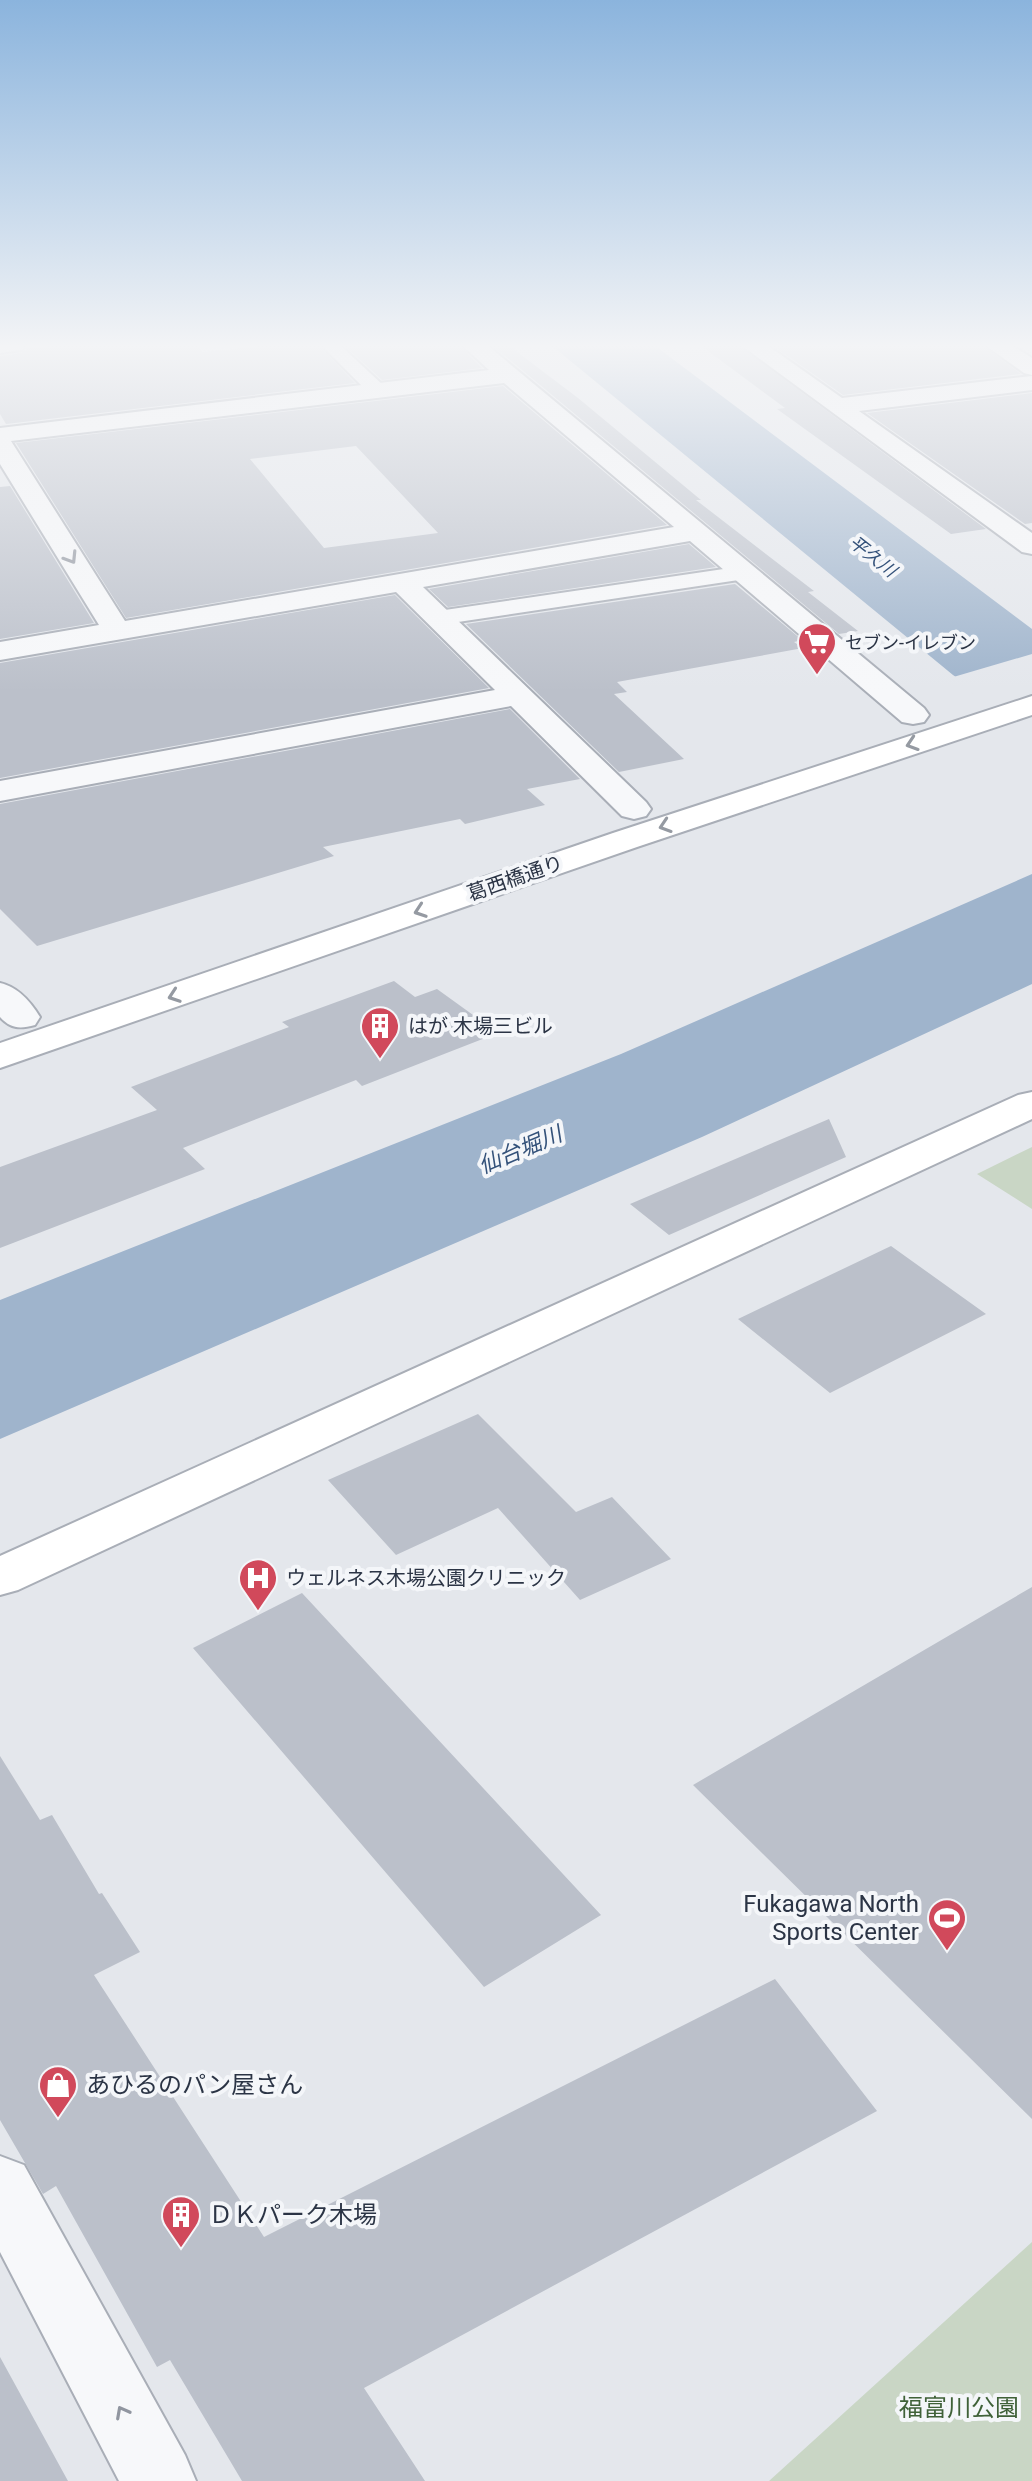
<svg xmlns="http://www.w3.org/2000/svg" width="1032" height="2481" font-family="Roboto,'Noto Sans JP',sans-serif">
<rect width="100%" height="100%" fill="#e4e7ec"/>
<!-- green -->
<path fill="#c9d6c5" d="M 1032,1147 L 1032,1209 L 977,1174 Z
M 1032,2242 L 1032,2481 L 769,2481 Z"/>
<!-- water -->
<path fill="#9fb4cc" d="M 551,345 L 654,345 L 1032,629 L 1032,729 L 953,675 Z
M 1032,874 L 1032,984 L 702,1137 L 0,1439 L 0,1300 L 621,1054 Z"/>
<!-- pier -->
<path fill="#e4e7ec" d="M 1032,654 L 1032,731 L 1029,732 L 950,678 Z"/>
<!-- building -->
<path fill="#bbc0ca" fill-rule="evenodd" d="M 63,345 L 197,345 L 203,352 L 276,345 L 318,345 L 355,383 L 6,424 L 0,414 L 0,356 L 22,353 L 26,349 Z
M 344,345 L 459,345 L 482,368 L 382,380 Z
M 492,345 L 508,345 L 578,398 L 701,500 L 696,500 L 814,591 L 808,592 L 858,631 L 839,634 Z
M 700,345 L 738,345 L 986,529 L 951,534 L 777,409 L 785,408 Z
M 772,345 L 982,345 L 1021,374 L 843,395 Z
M 503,386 L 667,525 L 126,618 L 16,443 ZM 356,446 L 438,533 L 324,548 L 250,459 Z
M 1032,393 L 1032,523 L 1025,524 L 867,413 Z
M 10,486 L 94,623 L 0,639 L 0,487 Z
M 689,544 L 716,567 L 448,607 L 429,589 Z
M 735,584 L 802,640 L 794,642 L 803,648 L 617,682 L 627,692 L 614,694 L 684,759 L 619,772 L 466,624 Z
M 395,595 L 489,688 L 0,778 L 0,663 Z
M 510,709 L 580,779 L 527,789 L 545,805 L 465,824 L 460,819 L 323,847 L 334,856 L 37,946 L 0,909 L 0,804 Z
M 394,981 L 415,997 L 437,989 L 498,1033 L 362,1086 L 356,1080 L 183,1148 L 205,1169 L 0,1248 L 0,1167 L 157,1110 L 131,1087 L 289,1027 L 282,1022 Z
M 829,1119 L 846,1157 L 669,1235 L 630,1204 Z
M 891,1246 L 986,1314 L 830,1393 L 738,1319 Z
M 478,1414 L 576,1512 L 612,1497 L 671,1559 L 580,1600 L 498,1508 L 396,1555 L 328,1480 Z
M 1032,1587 L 1032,2119 L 693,1785 Z
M 302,1593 L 601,1915 L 484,1987 L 193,1648 Z
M 0,1756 L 40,1820 L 52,1815 L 99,1894 L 102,1893 L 140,1952 L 94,1975 L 264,2237 L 775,1979 L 877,2111 L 364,2388 L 425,2481 L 242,2481 L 170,2360 L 157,2367 L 56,2186 L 43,2194 L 0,2120 Z
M 0,2357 L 68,2481 L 0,2481 Z"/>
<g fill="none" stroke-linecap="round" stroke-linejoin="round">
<!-- lane casing -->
<g stroke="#a9aeb7" stroke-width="4">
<path id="lane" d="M 321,345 L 340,345 L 385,387 L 387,391 L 385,395 L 371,395 Z
M 744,566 L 755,573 L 752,578 L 438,625 L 430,623 L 427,618 L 430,613 L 438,611 Z"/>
</g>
<!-- street casing -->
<g stroke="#a9aeb7" stroke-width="4">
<path id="street" d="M 0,345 L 25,345 L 22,350 L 0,353 Z
M 462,345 L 487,345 L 924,708 L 929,715 L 924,722 L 913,724 L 902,722 L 690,541 L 423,587 L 646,802 L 651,809 L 646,816 L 634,819 L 622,816 L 511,706 L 0,801 L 0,781 L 495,690 L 396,592 L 0,660 L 0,642 L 99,625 L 0,464 L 0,428 L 489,370 ZM 504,383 L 674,527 L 125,621 L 11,441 Z
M 741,345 L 767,345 L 842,398 L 1032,376 L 1032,390 L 859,411 L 1032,533 L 1032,554 L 1022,552 Z
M 0,983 C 18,987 30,1001 40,1017 L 35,1025 C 20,1029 11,1029 0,1017 Z
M 0,2156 L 24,2165 L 185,2455 L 196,2481 L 119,2481 L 0,2252 Z"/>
</g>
<!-- secondary casing -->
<g stroke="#a9aeb7" stroke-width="4">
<path id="secondary" d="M 985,345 L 1011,345 L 1032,358 L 1032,375 L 1024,373 Z
M 1032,696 L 1032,715 L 637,847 L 0,1068 L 0,1043 L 613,833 Z
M 1032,1092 L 1032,1119 L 18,1590 L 0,1595 L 0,1556 L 1018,1095 Z"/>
</g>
<!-- lane -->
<use href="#lane" fill="#f7f8fa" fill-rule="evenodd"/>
<!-- street -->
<use href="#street" fill="#f7f8fa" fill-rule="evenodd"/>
<!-- secondary -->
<use href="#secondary" fill="#fff" fill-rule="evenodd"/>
</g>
<!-- one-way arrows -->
<defs><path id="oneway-chevron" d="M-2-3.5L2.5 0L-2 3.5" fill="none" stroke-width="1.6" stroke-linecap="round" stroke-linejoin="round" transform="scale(2)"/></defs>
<g stroke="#9196a0">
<use href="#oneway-chevron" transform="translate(71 558) rotate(58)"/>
<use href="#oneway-chevron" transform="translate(122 2412) rotate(-118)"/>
</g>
<g stroke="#959aa2">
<use href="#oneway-chevron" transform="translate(912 744) rotate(162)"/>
<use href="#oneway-chevron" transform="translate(665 826) rotate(162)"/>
<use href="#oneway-chevron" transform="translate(420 911) rotate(161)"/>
<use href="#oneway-chevron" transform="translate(174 996) rotate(161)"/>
</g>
<!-- sky -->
<linearGradient id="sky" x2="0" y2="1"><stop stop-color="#8bb4dd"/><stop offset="0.5" stop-color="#f3f4f6"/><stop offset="1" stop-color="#f3f4f6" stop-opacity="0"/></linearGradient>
<rect width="1032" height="692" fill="url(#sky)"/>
<!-- icons -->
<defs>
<g id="supermarket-pin" transform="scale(2)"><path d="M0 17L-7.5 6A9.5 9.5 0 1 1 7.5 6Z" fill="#d1495b" stroke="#f4f6f9"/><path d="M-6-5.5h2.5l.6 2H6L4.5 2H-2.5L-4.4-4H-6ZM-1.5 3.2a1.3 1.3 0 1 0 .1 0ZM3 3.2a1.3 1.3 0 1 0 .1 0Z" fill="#fff"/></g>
<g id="building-pin" transform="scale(2)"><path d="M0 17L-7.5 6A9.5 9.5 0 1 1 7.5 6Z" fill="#d1495b" stroke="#f4f6f9"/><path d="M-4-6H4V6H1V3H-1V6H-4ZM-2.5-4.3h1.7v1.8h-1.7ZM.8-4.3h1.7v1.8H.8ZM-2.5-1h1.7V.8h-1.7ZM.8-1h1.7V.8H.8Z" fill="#fff"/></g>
<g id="hospital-pin" transform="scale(2)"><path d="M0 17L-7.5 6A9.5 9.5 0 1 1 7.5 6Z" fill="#d1495b" stroke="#f4f6f9"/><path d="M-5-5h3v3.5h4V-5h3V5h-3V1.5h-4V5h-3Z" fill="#fff"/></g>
<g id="stadium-pin" transform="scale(2)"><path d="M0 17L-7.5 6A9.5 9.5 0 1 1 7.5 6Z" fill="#d1495b" stroke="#f4f6f9"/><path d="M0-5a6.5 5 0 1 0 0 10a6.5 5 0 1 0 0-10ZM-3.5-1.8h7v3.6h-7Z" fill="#fff"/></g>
<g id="shop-pin" transform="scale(2)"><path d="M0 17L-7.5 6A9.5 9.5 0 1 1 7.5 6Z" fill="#d1495b" stroke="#f4f6f9"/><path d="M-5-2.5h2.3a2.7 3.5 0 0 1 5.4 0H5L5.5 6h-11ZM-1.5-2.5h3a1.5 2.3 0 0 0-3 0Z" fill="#fff"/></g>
</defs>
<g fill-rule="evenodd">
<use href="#supermarket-pin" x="817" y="642"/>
<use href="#building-pin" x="380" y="1026"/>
<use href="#hospital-pin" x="258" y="1578"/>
<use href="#stadium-pin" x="947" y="1918"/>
<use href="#shop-pin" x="58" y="2085"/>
<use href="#building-pin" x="181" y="2215"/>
</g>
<g text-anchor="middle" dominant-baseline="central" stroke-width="8" stroke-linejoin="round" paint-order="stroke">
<!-- far-water labels -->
<g font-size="18" font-style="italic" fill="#34527a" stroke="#f4f6f9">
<text transform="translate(873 556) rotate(38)">平久川</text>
</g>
<!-- far-poi labels -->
<g font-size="18" fill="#2b3445" stroke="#f4f6f9" text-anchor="start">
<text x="845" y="642">セブン-イレブン</text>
</g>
<!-- street labels -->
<g font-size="20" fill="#2b3445" stroke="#f4f6f9">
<text transform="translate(515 878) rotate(-19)">葛西橋通り</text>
</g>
<!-- poi labels -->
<g font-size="20" fill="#2b3445" stroke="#f4f6f9" text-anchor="start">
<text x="408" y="1026">はが 木場三ビル</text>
<text x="286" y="1578">ウェルネス木場公園クリニック</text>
</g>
<!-- water labels -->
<g font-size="22" font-style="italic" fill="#34527a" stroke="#f4f6f9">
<text transform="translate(520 1150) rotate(-23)">仙台堀川</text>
</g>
<!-- near-poi labels -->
<g font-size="24" fill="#2b3445" stroke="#f4f6f9" text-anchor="start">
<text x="919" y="1904" text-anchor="end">Fukagawa North<tspan x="919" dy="28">Sports Center</tspan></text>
<text x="86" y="2085">あひるのパン屋さん</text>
<text x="209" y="2215">ＤＫパーク木場</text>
</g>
<!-- near-park labels -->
<g font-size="24" fill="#3f6138" stroke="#f4f6f9">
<text x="959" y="2408">福富川公園</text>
</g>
</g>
</svg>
